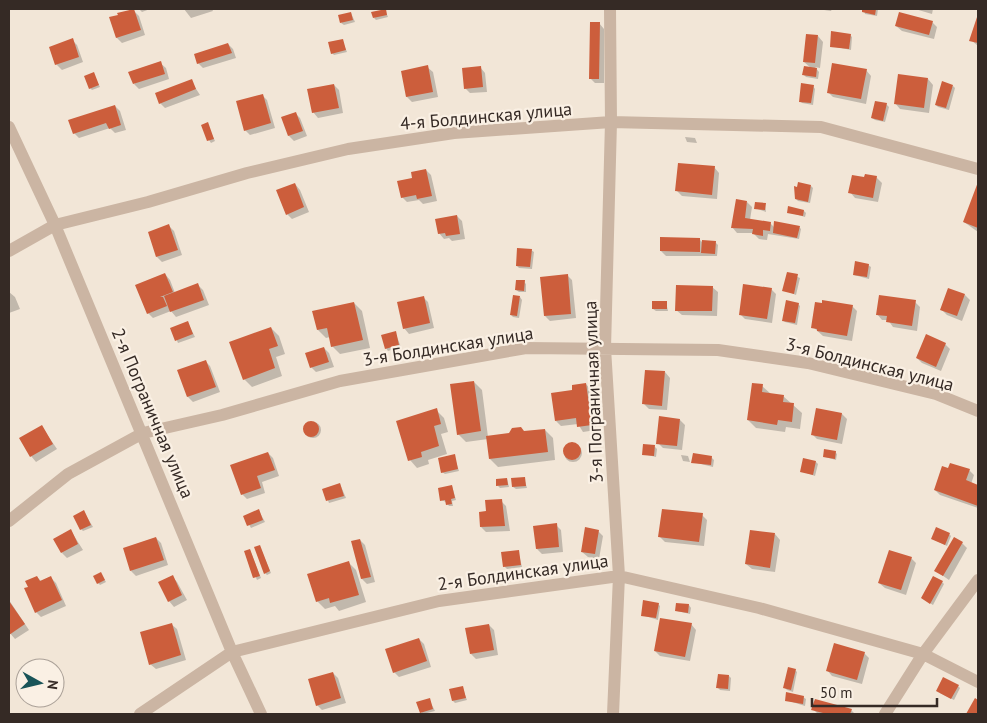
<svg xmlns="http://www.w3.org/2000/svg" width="987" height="723" font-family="'PT Sans',sans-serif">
<rect width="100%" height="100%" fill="#f2e6d7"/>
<!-- shadow -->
<path fill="#0003" d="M 139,9 L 150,9 L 142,12 Z
M 184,9 L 212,9 L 213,11 L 191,18 Z
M 817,9 L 832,9 L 831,11 Z
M 864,9 L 878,9 L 877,16 L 865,14 Z
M 915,9 L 933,9 L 932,14 Z
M 385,10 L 388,17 L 376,20 L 374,18 Z
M 134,11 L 139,16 L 145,35 L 122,43 L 117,38 L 111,18 Z
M 351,13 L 355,22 L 344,25 L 341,23 Z
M 978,17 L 978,46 L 971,40 Z
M 932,22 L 937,27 L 934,39 L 902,31 L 896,26 Z
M 599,23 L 604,29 L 604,83 L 595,83 L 590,78 Z
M 850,35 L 852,37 L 851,50 L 831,46 Z
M 818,36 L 823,42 L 820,68 L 815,67 L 819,72 L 818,79 L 806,77 L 804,75 L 811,68 L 804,62 Z
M 72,40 L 77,45 L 83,62 L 62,70 L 56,64 Z
M 342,40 L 347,52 L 334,55 L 332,53 Z
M 228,44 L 233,49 L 236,58 L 203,68 L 198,63 Z
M 160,63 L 166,68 L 169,79 L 139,89 L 134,84 Z
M 427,67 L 433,72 L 438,97 L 412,102 L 407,97 L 402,72 Z
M 480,67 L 485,73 L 487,92 L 470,93 L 465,88 Z
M 866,70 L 871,76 L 866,104 L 833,97 L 828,92 Z
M 93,74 L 100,87 L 92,90 L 90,88 Z
M 928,79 L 933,85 L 929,113 L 900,109 L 895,103 Z
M 191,81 L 200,95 L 165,108 L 160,103 Z
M 334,85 L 339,90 L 343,113 L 318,118 L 313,112 Z
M 813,86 L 815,89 L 813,105 L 802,103 L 800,101 Z
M 953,86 L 955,88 L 949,110 L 938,107 L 936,105 Z
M 262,95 L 267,100 L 275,128 L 250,135 L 245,130 Z
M 886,104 L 889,107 L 885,122 L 875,120 L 872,118 Z
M 115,106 L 120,111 L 126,130 L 115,133 L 110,128 L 79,138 L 74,133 Z
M 295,113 L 300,118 L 307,136 L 294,141 L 289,136 L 282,118 Z
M 207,124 L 215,141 L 211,143 L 209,140 Z
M 685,137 L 695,138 L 697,143 L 687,142 Z
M 714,167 L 719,173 L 717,199 L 682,196 L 677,191 Z
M 426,170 L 431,175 L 437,201 L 423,204 L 419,200 L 407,202 L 402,197 L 414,178 Z
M 876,177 L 882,183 L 878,202 L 855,198 L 850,192 L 865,179 Z
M 295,184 L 300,190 L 309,212 L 292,219 L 287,214 Z
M 811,186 L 813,188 L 810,203 L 798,201 L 796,199 Z
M 978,186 L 978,232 L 964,222 Z
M 747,202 L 752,207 L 750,220 L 770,223 L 775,228 L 799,227 L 801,229 L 799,239 L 768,234 L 767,240 L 759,239 L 753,233 L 737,233 L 732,227 Z
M 765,204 L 766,212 L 755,208 Z
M 804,211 L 806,213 L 805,217 L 788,212 Z
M 457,216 L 462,221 L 465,239 L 452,241 L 449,238 L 444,239 L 439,233 Z
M 169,226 L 174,231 L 182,255 L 162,262 L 157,257 Z
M 699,239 L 703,243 L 716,243 L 718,245 L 717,256 L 666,256 L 661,251 Z
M 531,250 L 534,252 L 532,269 L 519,268 L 517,266 Z
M 868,265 L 871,267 L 869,279 L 854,275 Z
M 788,273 L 800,278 L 796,295 L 784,290 Z
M 165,274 L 170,280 L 175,293 L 198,285 L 203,290 L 209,305 L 176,317 L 171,311 L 153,318 L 148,313 Z
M 567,275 L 572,280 L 576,318 L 550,321 L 545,316 Z
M 524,282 L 526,284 L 526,292 L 519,292 L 516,290 Z
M 712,287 L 718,292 L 717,316 L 682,315 L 676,310 Z
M 771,289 L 776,294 L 772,323 L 745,319 L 740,314 Z
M 9,292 L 15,297 L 20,309 L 9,313 Z
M 965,295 L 970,300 L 962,321 L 947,315 L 942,310 Z
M 423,297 L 428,302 L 434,328 L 409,334 L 404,328 Z
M 520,297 L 522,300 L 519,318 L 513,317 L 511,315 Z
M 666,302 L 668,311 L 656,311 L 653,309 Z
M 915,302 L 920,307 L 917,331 L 893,327 L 888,320 L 882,320 L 877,314 Z
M 354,303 L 362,311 L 370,348 L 340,354 L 332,346 L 330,337 L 326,338 L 318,330 L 314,312 Z
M 798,304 L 800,306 L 797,325 L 785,322 L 783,320 Z
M 852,306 L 857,311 L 852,341 L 823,336 L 813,327 Z
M 188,323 L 195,337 L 178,343 L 172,329 Z
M 271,328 L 279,336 L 285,354 L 276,357 L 282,376 L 252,387 L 244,379 Z
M 395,332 L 401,347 L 388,351 L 386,348 Z
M 945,344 L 950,349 L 941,371 L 922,363 L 917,358 Z
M 324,348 L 329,353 L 334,367 L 316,372 L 311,367 Z
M 205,361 L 210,366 L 220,392 L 193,402 L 188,397 L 179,371 Z
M 665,372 L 670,378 L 667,410 L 649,409 L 644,404 Z
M 474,382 L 482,390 L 488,437 L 545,430 L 553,438 L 555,460 L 498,467 L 490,459 L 488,439 L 466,442 L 458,434 Z
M 586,384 L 591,390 L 596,430 L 583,432 L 578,424 L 561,426 L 556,421 L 574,391 Z
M 762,386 L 771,394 L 783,396 L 802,413 L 800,429 L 786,427 L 785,432 L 756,428 L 748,420 Z
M 817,409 L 842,414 L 847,419 L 842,444 L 817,439 L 812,434 Z
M 436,410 L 444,418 L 448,432 L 441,434 L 447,454 L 428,460 L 429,464 L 417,468 L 410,460 Z
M 680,420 L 685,425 L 682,450 L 663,448 L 658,443 Z
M305 430a8 8 0 1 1 16 0a8 8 0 1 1-16 0Z
M 42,427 L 57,449 L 36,462 L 31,456 Z
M564 453a9 9 0 1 1 18 0a9 9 0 1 1-18 0Z
M 655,447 L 657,449 L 656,457 L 643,454 Z
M 835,452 L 837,454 L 836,460 L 825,457 Z
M 268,453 L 273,458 L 279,476 L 262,482 L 265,493 L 247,499 L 242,494 Z
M 681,455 L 688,456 L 690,462 L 683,461 Z
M 454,456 L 459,471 L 445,474 L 442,472 Z
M 711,457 L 714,460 L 713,467 L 693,462 Z
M 816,462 L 818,464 L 815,476 L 801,471 Z
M 969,470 L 974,475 L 971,484 L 978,486 L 978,508 L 940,495 L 935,490 Z
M 524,478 L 527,488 L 516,489 L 513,487 Z
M 507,479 L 509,487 L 500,488 L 498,486 Z
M 340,484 L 346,498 L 329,503 L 324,490 Z
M 452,486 L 456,500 L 452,501 L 453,506 L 449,506 L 446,502 L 441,500 Z
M 501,501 L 506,506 L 510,531 L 486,532 L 481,527 L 487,512 Z
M 259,511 L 265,522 L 251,528 L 245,517 Z
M 84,512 L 93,527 L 83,531 L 81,529 Z
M 702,515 L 707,520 L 704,546 L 665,542 L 660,537 Z
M 556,525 L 561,530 L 563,552 L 542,554 L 537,549 Z
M 71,531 L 83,550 L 67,558 L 62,553 Z
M 598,531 L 603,536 L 599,559 L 588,557 L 582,552 Z
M 775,534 L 780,540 L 775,572 L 752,569 L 746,564 Z
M 949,534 L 951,536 L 947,546 L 933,539 Z
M 156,538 L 161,543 L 168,565 L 136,576 L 131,571 Z
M 360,540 L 365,545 L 375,582 L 367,584 L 362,579 Z
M 962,543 L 967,548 L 949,580 L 936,571 Z
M 260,547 L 271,573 L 267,575 L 265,573 Z
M 250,550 L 261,578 L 257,580 L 245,552 Z
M 518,551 L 522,567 L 507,569 L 504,566 Z
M 911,558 L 916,563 L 906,595 L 885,588 L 879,583 Z
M 348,562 L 356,570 L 366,602 L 339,611 L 335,606 L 325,609 L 317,601 Z
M 101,574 L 106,582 L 100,585 L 98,583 Z
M 172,576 L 177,582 L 187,600 L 174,607 L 169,601 L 160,582 Z
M 37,577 L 41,581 L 50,577 L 56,583 L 66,606 L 41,617 L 36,612 L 29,587 Z
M 942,582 L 944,584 L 933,605 L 922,598 Z
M 9,600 L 29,630 L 15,639 L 9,632 Z
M 658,604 L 660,606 L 658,620 L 642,615 Z
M 689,605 L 691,608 L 690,614 L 677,611 Z
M 171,624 L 177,629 L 186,660 L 156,669 L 150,664 Z
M 691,624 L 696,630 L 690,661 L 660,656 L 655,651 Z
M 489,625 L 494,630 L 498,655 L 476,659 L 471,654 Z
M 419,639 L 424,644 L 431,667 L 399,677 L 394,672 Z
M 864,653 L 869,658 L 862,684 L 832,676 L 827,670 Z
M 795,670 L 797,672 L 793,692 L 787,690 L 785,688 Z
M 333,673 L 338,678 L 346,703 L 322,710 L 317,705 Z
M 729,676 L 731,678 L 730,691 L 720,690 L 718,688 Z
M 958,686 L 960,688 L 954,700 L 940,693 Z
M 462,687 L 467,700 L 455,703 L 453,701 Z
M 803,697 L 806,699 L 805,706 L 786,700 Z
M 429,699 L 435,711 L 423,714 L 421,712 Z
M 813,709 L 851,710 L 855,714 L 818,714 Z"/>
<!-- building -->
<path fill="#cc5e3c" d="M 134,9 L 141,30 L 116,38 L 109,17 L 118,15 L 117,13 Z
M 386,9 L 387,15 L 373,18 L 371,12 Z
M 862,9 L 876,9 L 875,15 L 862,12 Z
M 351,12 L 353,20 L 340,23 L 338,15 Z
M 899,12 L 933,21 L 929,35 L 895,26 Z
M 978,14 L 978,43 L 969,41 Z
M 590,22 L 600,22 L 599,79 L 589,79 Z
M 831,31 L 851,34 L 849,49 L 830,47 Z
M 806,34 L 818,35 L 815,63 L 803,62 Z
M 73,38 L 79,57 L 55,65 L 49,47 Z
M 343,39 L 346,50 L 331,54 L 328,42 Z
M 228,43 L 232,53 L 197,64 L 194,54 Z
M 161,61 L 165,74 L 133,84 L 128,72 Z
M 832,63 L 867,69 L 861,99 L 827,93 Z
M 428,65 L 433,92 L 406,97 L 401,71 Z
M 481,66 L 483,87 L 464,89 L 462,68 Z
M 804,66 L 817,68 L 816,77 L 802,75 Z
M 94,72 L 99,85 L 89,89 L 84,76 Z
M 898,74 L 928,78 L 924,108 L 894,104 Z
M 192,79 L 196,89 L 159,104 L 155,93 Z
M 942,81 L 953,85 L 946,108 L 935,105 Z
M 801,83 L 814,85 L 811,103 L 799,102 Z
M 334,84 L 339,108 L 312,113 L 307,89 Z
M 263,94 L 271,123 L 244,131 L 236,101 Z
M 875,101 L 887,103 L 883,121 L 871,118 Z
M 115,105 L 121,125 L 109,129 L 106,123 L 73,134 L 68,120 Z
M 296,112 L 303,131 L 288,136 L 281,117 Z
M 208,122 L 214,139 L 207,141 L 201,125 Z
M 678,163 L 715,166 L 712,195 L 675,191 Z
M 426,169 L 432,196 L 417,199 L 416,195 L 401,198 L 397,181 L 412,178 L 411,172 Z
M 865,174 L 877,176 L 873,198 L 848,193 L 852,175 L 864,177 Z
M 798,182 L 811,185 L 808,202 L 795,199 L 794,186 L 797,187 Z
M 978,182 L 978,228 L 963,222 Z
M 295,183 L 304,207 L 286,215 L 276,190 Z
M 736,199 L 747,201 L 745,218 L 771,222 L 770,231 L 763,230 L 763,236 L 752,234 L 753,229 L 731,228 Z
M 755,202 L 766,203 L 765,210 L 754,209 Z
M 788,206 L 804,210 L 803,216 L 787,213 Z
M 457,215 L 460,234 L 446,236 L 445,233 L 438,234 L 435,219 Z
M 774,221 L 800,226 L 797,238 L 773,233 Z
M 169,224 L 178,250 L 156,257 L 148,232 Z
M 660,237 L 700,238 L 700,252 L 660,251 Z
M 702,240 L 716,241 L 715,254 L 701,253 Z
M 517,248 L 532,249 L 530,267 L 516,266 Z
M 855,261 L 869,264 L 867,277 L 853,275 Z
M 787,272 L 798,274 L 794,294 L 782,291 Z
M 165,273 L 173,292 L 160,297 L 163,297 L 167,306 L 147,314 L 135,285 Z
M 568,274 L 571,314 L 544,316 L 540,277 Z
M 516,280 L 525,280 L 524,291 L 515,290 Z
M 198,283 L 204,300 L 170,312 L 164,296 Z
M 743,284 L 772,288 L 767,319 L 739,315 Z
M 676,285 L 713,286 L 712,311 L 675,311 Z
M 948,288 L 965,294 L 957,316 L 940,310 Z
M 513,295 L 520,296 L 517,316 L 510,315 Z
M 879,295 L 916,300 L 912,326 L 886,322 L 887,316 L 876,315 Z
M 424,296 L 430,323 L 403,329 L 397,302 Z
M 786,300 L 799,303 L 795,323 L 782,321 Z
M 822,300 L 853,305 L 847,336 L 817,331 L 817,329 L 811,328 L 815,302 L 822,303 Z
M 652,301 L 667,301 L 667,309 L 652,309 Z
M 354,302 L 363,340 L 331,347 L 327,328 L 317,330 L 312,311 Z
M 188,321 L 193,334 L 175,341 L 170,328 Z
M 271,327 L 278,346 L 269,349 L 275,368 L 243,380 L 229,342 Z
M 396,331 L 399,345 L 385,349 L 381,335 Z
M 926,334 L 946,343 L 936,367 L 916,358 Z
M 324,347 L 329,362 L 310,368 L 305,353 Z
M 206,360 L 216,387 L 187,397 L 177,370 Z
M 645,370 L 665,371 L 662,406 L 642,404 Z
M 474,381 L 481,431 L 457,435 L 450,384 Z
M 586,383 L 592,425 L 577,427 L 576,418 L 555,421 L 551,393 L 572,390 L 572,385 Z
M 752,383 L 763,384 L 762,392 L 784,395 L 783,402 L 794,403 L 792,422 L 778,420 L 777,425 L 747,420 Z
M 437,408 L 441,424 L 434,426 L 439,446 L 421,452 L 422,457 L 408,461 L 396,421 Z
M 816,408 L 842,413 L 837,440 L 811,435 Z
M 659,416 L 680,419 L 677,446 L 656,444 Z
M303 429a8 8 0 1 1 16 0a8 8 0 1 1-16 0Z
M 42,425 L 53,444 L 30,457 L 19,438 Z
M 521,427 L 524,431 L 545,429 L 548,452 L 489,459 L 486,436 L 509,433 L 512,428 Z
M563 451a9 9 0 1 1 18 0a9 9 0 1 1-18 0Z
M 643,444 L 655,445 L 654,456 L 642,455 Z
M 824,449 L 836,451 L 835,459 L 823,457 Z
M 268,452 L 275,470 L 257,476 L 261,488 L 241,495 L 230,465 Z
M 693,453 L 712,456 L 711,465 L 691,463 Z
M 455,454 L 458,469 L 441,473 L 438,458 Z
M 803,458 L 816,461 L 813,475 L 800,472 Z
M 950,463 L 970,469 L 966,480 L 978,485 L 978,506 L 934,490 L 942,466 L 948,468 Z
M 525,477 L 526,486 L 512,487 L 511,478 Z
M 507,478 L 508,485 L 496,486 L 496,479 Z
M 340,483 L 344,496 L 326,501 L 322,489 Z
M 452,485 L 455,498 L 451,499 L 452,504 L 446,505 L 445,500 L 440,501 L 438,488 Z
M 502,499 L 505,526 L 480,527 L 479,512 L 486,511 L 485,500 Z
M 259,509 L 263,520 L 247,526 L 243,516 Z
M 662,509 L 703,513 L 699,542 L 658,537 Z
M 84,510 L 91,525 L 80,530 L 73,516 Z
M 557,523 L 559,547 L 536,549 L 533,526 Z
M 585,527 L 599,530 L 595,554 L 581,552 Z
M 936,527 L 950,533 L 945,545 L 931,539 Z
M 71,529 L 78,544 L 61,553 L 53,539 Z
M 750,530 L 775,533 L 770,568 L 745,564 Z
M 156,537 L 164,560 L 130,571 L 123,548 Z
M 954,537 L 963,542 L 943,576 L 934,571 Z
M 360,539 L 371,577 L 361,579 L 351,541 Z
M 260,545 L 270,571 L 264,574 L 254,547 Z
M 250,549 L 260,576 L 253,578 L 244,551 Z
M 519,550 L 521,565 L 503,567 L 501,552 Z
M 889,550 L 912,557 L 901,590 L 878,583 Z
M 349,561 L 359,595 L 330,603 L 329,598 L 316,602 L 307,574 Z
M 101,572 L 105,580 L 97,584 L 93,576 Z
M 173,575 L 182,595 L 168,602 L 158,582 Z
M 37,576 L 40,581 L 51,576 L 62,600 L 35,613 L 24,588 L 28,587 L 25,581 Z
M 933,576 L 943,581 L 930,604 L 921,598 Z
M 643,600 L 659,603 L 656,618 L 641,616 Z
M 9,601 L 25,624 L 9,635 Z
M 676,603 L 689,604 L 688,613 L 675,611 Z
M 660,618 L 692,623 L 685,657 L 654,651 Z
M 172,623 L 181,655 L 149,665 L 140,632 Z
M 489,624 L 494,650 L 470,654 L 465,628 Z
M 419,638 L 427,661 L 393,673 L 385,649 Z
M 834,643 L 865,652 L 857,680 L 826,671 Z
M 788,667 L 796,669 L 791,690 L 783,688 Z
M 333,672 L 341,698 L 316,706 L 308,679 Z
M 718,674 L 729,675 L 728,689 L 716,688 Z
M 943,677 L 959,685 L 951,699 L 936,691 Z
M 463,686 L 466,698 L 452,701 L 449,689 Z
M 786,692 L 804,696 L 803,704 L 785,701 Z
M 430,698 L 433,709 L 420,713 L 416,702 Z
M 975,698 L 978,700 L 978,714 L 966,714 Z
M 815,699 L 852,709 L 850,714 L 827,714 L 811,710 Z"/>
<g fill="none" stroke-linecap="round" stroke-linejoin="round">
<!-- minor -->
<path stroke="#cbb5a3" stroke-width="12" d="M 610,9 L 611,122 L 605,348 L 619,576 L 613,714
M 9,127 L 55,225 L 232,652 L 261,714
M 9,251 L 55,225 L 148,202 L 247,173 L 348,149 L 454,133 L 611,122 L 821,127 L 978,169
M 9,521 L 68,474 L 143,433 L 222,415 L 340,381 L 526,348 L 718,350 L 808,363 L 936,394 L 978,411
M 140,714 L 232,652 L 439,601 L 619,576 L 759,608 L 923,654 L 978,682
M 885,714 L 923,654 L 978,580"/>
</g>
<g text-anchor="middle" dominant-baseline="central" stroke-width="4.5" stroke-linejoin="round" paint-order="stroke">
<!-- street labels -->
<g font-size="18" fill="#352a25" stroke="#faf0e4">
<text transform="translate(486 116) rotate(-5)">4-я Болдинская улица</text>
<text transform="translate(448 346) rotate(-9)">3-я Болдинская улица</text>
<text transform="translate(870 364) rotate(14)">3-я Болдинская улица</text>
<text transform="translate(593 392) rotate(-92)">3-я Пограничная улица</text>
<text transform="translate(153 413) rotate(67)">2-я Пограничная улица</text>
<text transform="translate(523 572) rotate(-8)">2-я Болдинская улица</text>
</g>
</g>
<!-- border -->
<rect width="987" height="723" fill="none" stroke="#352a25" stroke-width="20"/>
<!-- north arrow -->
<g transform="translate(40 683) rotate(98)"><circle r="24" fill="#faf0e4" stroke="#aba198"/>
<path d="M0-4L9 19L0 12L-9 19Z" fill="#195458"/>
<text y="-8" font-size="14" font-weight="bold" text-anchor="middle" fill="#352a25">N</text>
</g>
<!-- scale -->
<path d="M812 698v8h125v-8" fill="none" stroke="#352a25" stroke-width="2.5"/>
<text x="820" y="698" font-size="15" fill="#352a25" stroke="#faf0e4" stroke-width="4" paint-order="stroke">50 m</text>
</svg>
